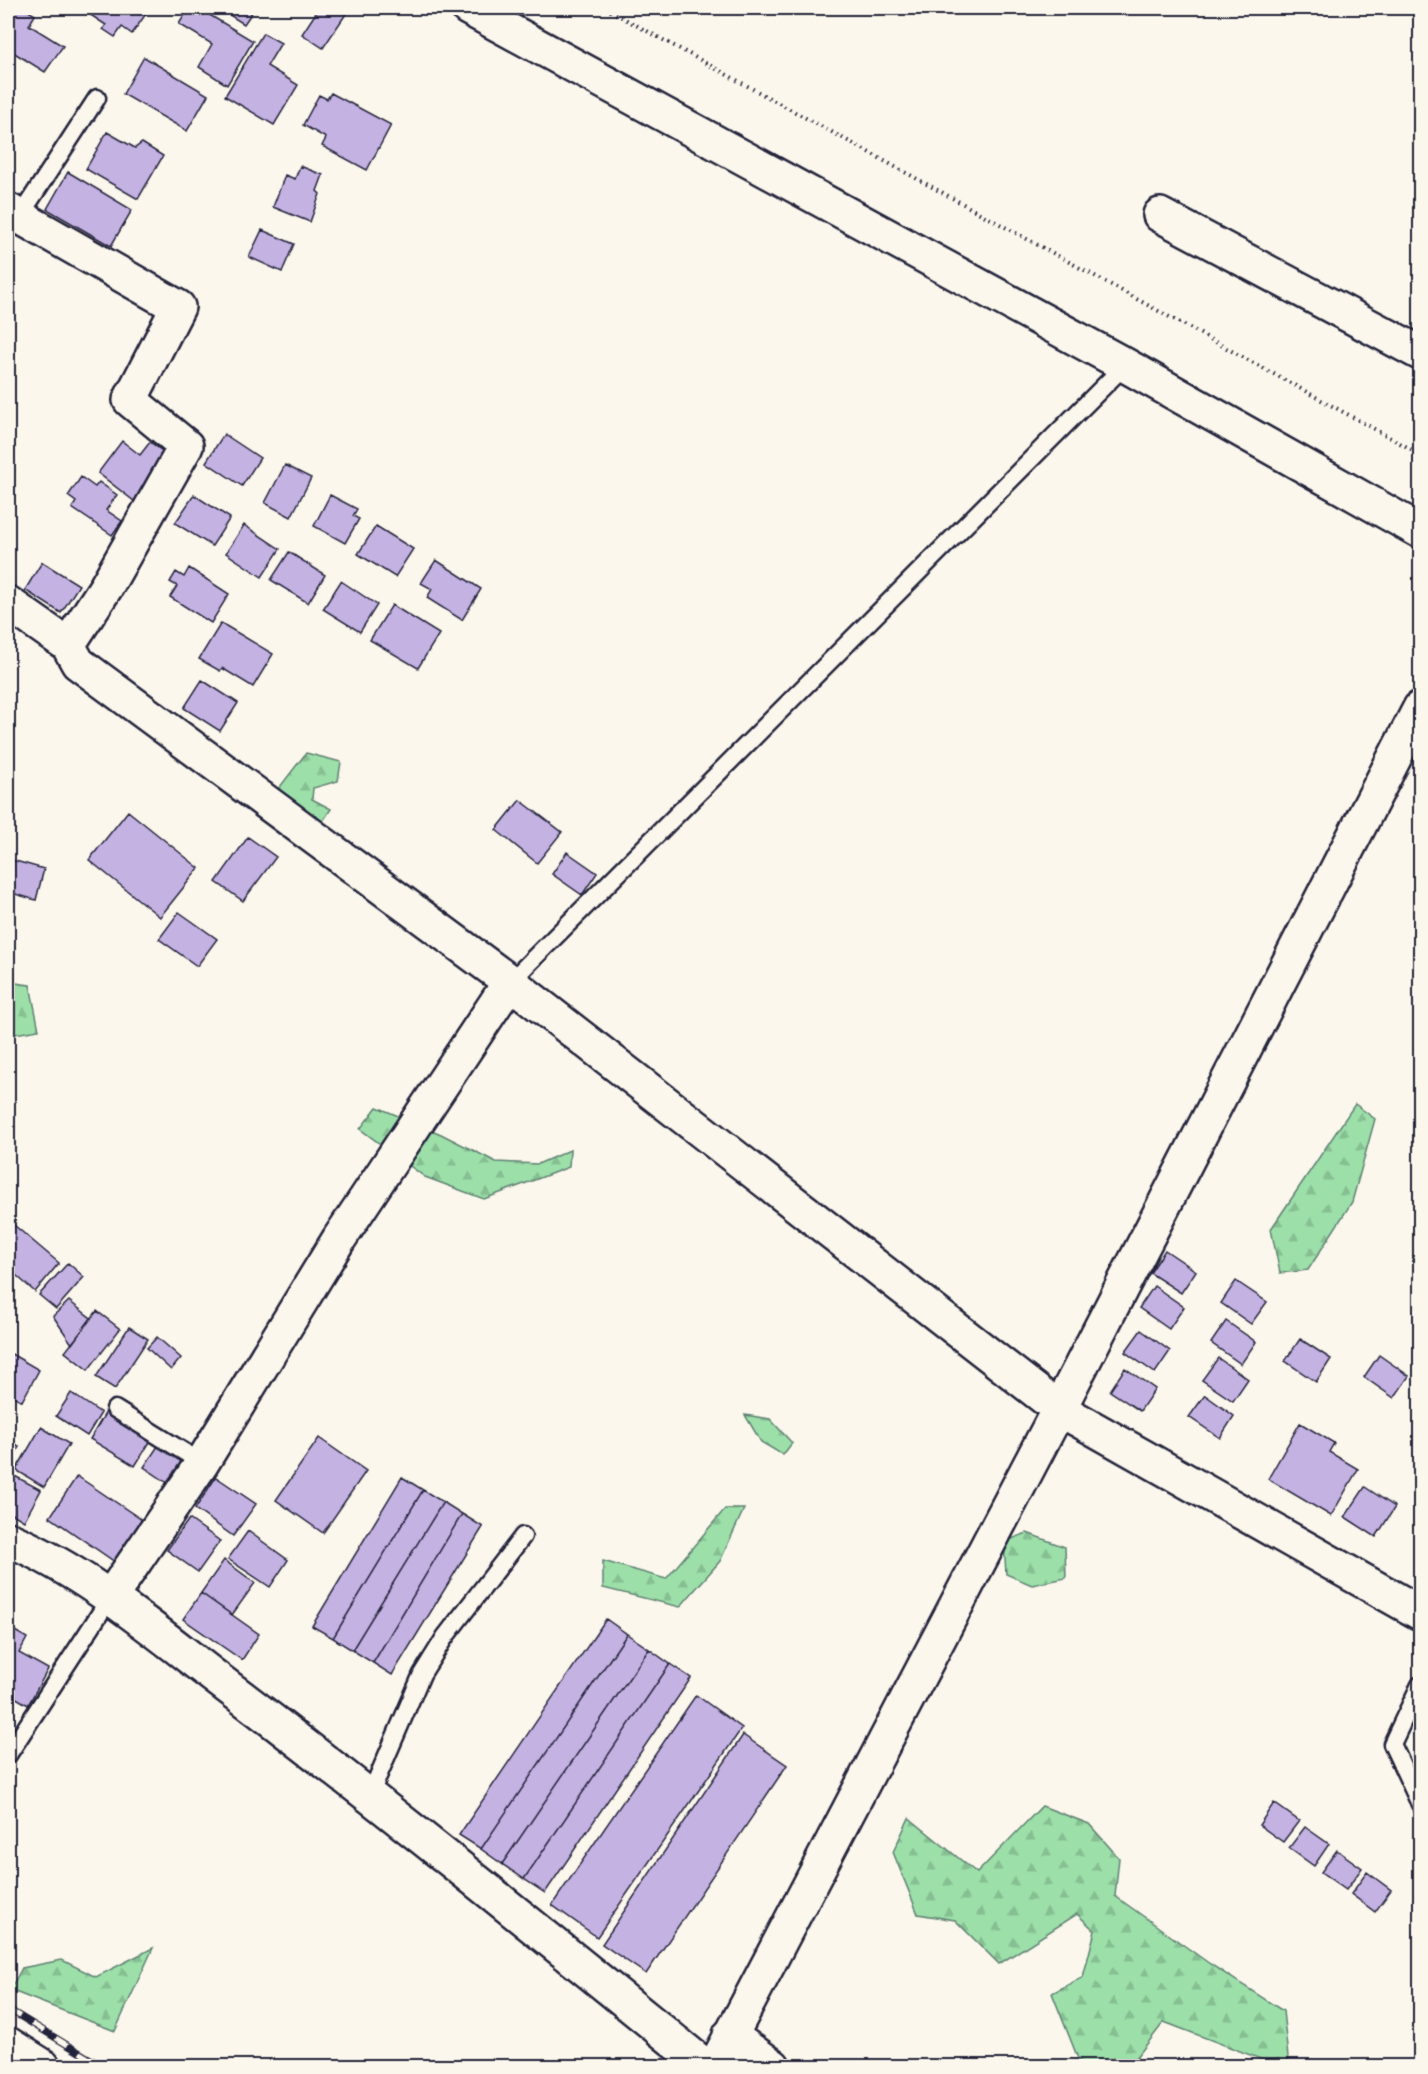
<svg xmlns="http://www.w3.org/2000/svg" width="1428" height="2074" font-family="'Balsamiq Sans',sans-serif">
<defs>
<pattern id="forest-firs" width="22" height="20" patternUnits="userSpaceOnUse" patternTransform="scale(1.5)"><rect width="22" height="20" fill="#9cdfa9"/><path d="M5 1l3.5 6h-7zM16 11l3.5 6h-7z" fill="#86bf92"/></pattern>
</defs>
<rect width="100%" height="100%" fill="#fbf7ec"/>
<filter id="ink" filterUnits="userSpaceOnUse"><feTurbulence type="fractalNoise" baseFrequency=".0167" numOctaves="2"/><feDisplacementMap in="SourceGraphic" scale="12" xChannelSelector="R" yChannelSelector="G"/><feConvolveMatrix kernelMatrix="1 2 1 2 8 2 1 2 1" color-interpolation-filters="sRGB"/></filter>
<g filter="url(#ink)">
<!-- forest -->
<path fill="url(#forest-firs)" stroke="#5f8072" stroke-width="1.5" d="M 306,753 L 341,762 L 338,781 L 313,788 L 312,799 L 331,809 L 321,824 L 276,792 Z
M 8,982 L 30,985 L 39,1030 L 8,1035 Z
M 1355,1104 L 1375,1119 L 1352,1202 L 1308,1270 L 1280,1273 L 1271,1229 Z
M 377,1107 L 441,1134 L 496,1162 L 538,1164 L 570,1150 L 569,1167 L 484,1199 L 425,1177 L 360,1129 Z
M 745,1415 L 770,1419 L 792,1443 L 783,1455 L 761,1442 Z
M 725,1509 L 744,1509 L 720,1561 L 680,1607 L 603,1588 L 603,1561 L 666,1579 Z
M 1027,1533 L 1065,1547 L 1066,1578 L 1032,1585 L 1006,1574 L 1004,1542 Z
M 1042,1806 L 1089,1824 L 1119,1858 L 1115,1896 L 1210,1964 L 1283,2011 L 1289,2066 L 1279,2066 L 1164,2022 L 1130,2066 L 1081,2066 L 1052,1993 L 1083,1977 L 1095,1931 L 1077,1914 L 999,1964 L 955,1920 L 918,1914 L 893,1852 L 909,1818 L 977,1873 Z
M 153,1948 L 115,2031 L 10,1990 L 22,1968 L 62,1960 L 96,1977 Z"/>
<!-- building -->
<path fill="#c4b2e2" stroke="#22223b" stroke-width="1.5" d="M 16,8 L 24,8 L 35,15 L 29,25 L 63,46 L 45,72 L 8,49 L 8,23 Z
M 93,8 L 150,8 L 132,34 L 122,27 L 115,37 L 103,29 L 106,25 L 89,14 Z
M 189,8 L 198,8 L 253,41 L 227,85 L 199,67 L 212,44 L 179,24 Z
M 218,8 L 255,8 L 244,24 Z
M 319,8 L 350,8 L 323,48 L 302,34 Z
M 263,33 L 281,43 L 267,66 L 298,85 L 274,125 L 225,96 Z
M 144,57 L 208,95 L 187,131 L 123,94 Z
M 331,93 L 391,125 L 367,170 L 322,146 L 326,138 L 303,125 L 319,95 L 327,99 Z
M 107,132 L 135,148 L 142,143 L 163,156 L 138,199 L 86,169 Z
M 300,166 L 323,175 L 317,191 L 320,194 L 310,222 L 273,207 L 285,175 L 295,179 Z
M 68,172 L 132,210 L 111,246 L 47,209 Z
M 262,230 L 294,244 L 282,272 L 249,257 Z
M 224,434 L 260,458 L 242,486 L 206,462 Z
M 122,441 L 140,455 L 150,442 L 173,459 L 139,505 L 98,473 Z
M 285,465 L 311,478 L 291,517 L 265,503 Z
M 81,477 L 95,487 L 99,482 L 117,495 L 106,510 L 122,521 L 112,535 L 72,508 L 76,502 L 68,496 Z
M 194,495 L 230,518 L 212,546 L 175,523 Z
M 330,495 L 357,509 L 353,516 L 359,519 L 345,543 L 314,526 Z
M 244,525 L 280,549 L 262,577 L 226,553 Z
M 376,526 L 413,549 L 395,577 L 358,554 Z
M 289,552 L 325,575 L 308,603 L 271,580 Z
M 436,560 L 481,589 L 462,620 L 427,598 L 432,589 L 421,583 Z
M 42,562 L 79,585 L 61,613 L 25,590 Z
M 189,568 L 229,594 L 211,623 L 170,597 L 177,586 L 170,582 L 176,572 L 184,577 Z
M 341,581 L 377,605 L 360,632 L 323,609 Z
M 392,605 L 439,634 L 418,668 L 370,640 Z
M 221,623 L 273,654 L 253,687 L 222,668 L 220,671 L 199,659 Z
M 202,680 L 238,703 L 220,731 L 184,708 Z
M 520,800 L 562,832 L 537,863 L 496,830 Z
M 128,811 L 199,868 L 160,917 L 89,860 Z
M 248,837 L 276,857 L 243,901 L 216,882 Z
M 567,852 L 597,873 L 582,895 L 552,874 Z
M 12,860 L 44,869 L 36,900 L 8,892 L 8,876 Z
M 179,912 L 217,939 L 197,966 L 159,939 Z
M 8,1220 L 59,1263 L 35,1292 L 8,1268 Z
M 1165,1250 L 1196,1271 L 1181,1293 L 1150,1273 Z
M 68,1263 L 84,1277 L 56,1309 L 39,1295 Z
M 1236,1281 L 1267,1302 L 1251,1324 L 1221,1303 Z
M 1154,1286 L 1184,1307 L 1169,1329 L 1139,1308 Z
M 69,1301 L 91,1318 L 72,1344 L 53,1316 Z
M 97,1311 L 120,1329 L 88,1370 L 65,1352 Z
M 1226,1321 L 1256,1342 L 1241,1364 L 1211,1343 Z
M 129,1327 L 148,1339 L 115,1389 L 96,1377 Z
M 1141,1330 L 1170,1351 L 1155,1373 L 1125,1352 Z
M 157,1337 L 181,1358 L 171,1370 L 147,1348 Z
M 1300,1339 L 1331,1359 L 1316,1382 L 1285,1361 Z
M 8,1352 L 39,1370 L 22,1401 L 8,1393 Z
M 1379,1355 L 1409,1376 L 1394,1398 L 1364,1377 Z
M 1218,1358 L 1248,1379 L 1233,1401 L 1202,1380 Z
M 1125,1368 L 1155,1389 L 1140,1411 L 1110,1391 Z
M 71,1393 L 101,1413 L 87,1436 L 56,1416 Z
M 1205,1395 L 1234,1416 L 1220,1438 L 1189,1417 Z
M 107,1410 L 153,1437 L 135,1466 L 90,1439 Z
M 1300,1423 L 1334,1443 L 1329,1452 L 1358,1469 L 1331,1516 L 1268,1479 Z
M 41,1427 L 69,1444 L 44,1487 L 16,1470 Z
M 319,1438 L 366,1471 L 323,1533 L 276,1500 Z
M 8,1440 L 19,1447 L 8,1467 Z
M 162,1440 L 193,1461 L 175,1488 L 144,1467 Z
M 9,1473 L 41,1490 L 24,1521 L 8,1511 Z
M 77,1476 L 142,1520 L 115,1562 L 50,1517 Z
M 216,1477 L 256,1504 L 233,1536 L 195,1509 Z
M 402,1477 L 423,1490 L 333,1638 L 312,1626 Z
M 1365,1487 L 1395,1507 L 1376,1537 L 1345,1517 Z
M 423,1490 L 443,1502 L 352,1650 L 333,1638 Z
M 443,1502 L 462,1514 L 373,1663 L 352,1650 Z
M 462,1514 L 483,1527 L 392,1675 L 373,1663 Z
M 189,1519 L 220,1541 L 198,1572 L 167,1550 Z
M 248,1531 L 288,1560 L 270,1587 L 228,1559 Z
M 224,1560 L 255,1583 L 232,1615 L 201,1593 Z
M 201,1593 L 259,1634 L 242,1660 L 183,1619 Z
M 606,1619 L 627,1634 L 481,1849 L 459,1835 Z
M 8,1627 L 27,1638 L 19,1653 L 48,1669 L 28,1705 L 8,1693 Z
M 627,1634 L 649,1649 L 502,1864 L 481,1849 Z
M 649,1649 L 670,1664 L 524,1879 L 502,1864 Z
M 670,1664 L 691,1678 L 545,1893 L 524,1879 Z
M 696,1695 L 742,1728 L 597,1937 L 552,1905 Z
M 743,1735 L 787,1765 L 646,1974 L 602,1944 Z
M 1274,1803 L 1299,1821 L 1283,1842 L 1259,1825 Z
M 1305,1827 L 1329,1844 L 1314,1866 L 1289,1848 Z
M 1337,1850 L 1362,1868 L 1346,1890 L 1321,1872 Z
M 1367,1872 L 1391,1890 L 1375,1912 L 1351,1894 Z"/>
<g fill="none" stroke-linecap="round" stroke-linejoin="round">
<!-- service casing -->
<g stroke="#22223b" stroke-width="21">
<path id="service" d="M 20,216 L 97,98
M 510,982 L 1125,365
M 115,1409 L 202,1463
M 1420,1685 L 1392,1744 L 1420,1804
M 8,1755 L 110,1598
M 370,1795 L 422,1674 L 445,1637 L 523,1536"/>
</g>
<!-- minor casing -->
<g stroke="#22223b" stroke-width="38">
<path id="minor" d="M 8,210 L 178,307 L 130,400 L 186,446 L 106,587 L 68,645
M 1160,215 L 1420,353
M 8,603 L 68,645 L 78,663 L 510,982 L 1059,1409 L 1420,1613
M 8,1539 C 93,1575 166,1641 240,1696 C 398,1816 551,1941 705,2066
M 110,1598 L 202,1463 L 339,1239 L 510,982
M 730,2035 L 773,2066
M 8,2044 L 43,2066
M 715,2066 L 1059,1409 L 1420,708"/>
</g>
<!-- tertiary casing -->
<g stroke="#22223b" stroke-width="38">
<path id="tertiary" d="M 468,8 L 1125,365 L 1420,531"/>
</g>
<!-- path -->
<path stroke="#22223b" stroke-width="4" stroke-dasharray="1.5 4.5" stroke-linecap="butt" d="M 605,8 L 1420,454"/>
<!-- service -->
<use href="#service" stroke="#fbf7ec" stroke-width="16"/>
<!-- minor -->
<use href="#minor" stroke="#fbf7ec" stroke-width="33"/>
<!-- tertiary -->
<use href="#tertiary" stroke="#fbf7ec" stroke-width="33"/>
<!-- rail casing -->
<g stroke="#22223b" stroke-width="7">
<path id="rail" d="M 8,2009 L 102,2066"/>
</g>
<!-- rail -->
<use href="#rail" stroke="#fbf7ec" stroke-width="4.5" stroke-dasharray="14" stroke-linecap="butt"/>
</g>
</g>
<!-- margin -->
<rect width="1428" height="2074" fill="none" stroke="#fbf7ec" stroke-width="30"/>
<rect x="15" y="15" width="1398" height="2044" fill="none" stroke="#22223b" stroke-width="2" filter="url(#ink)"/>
</svg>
